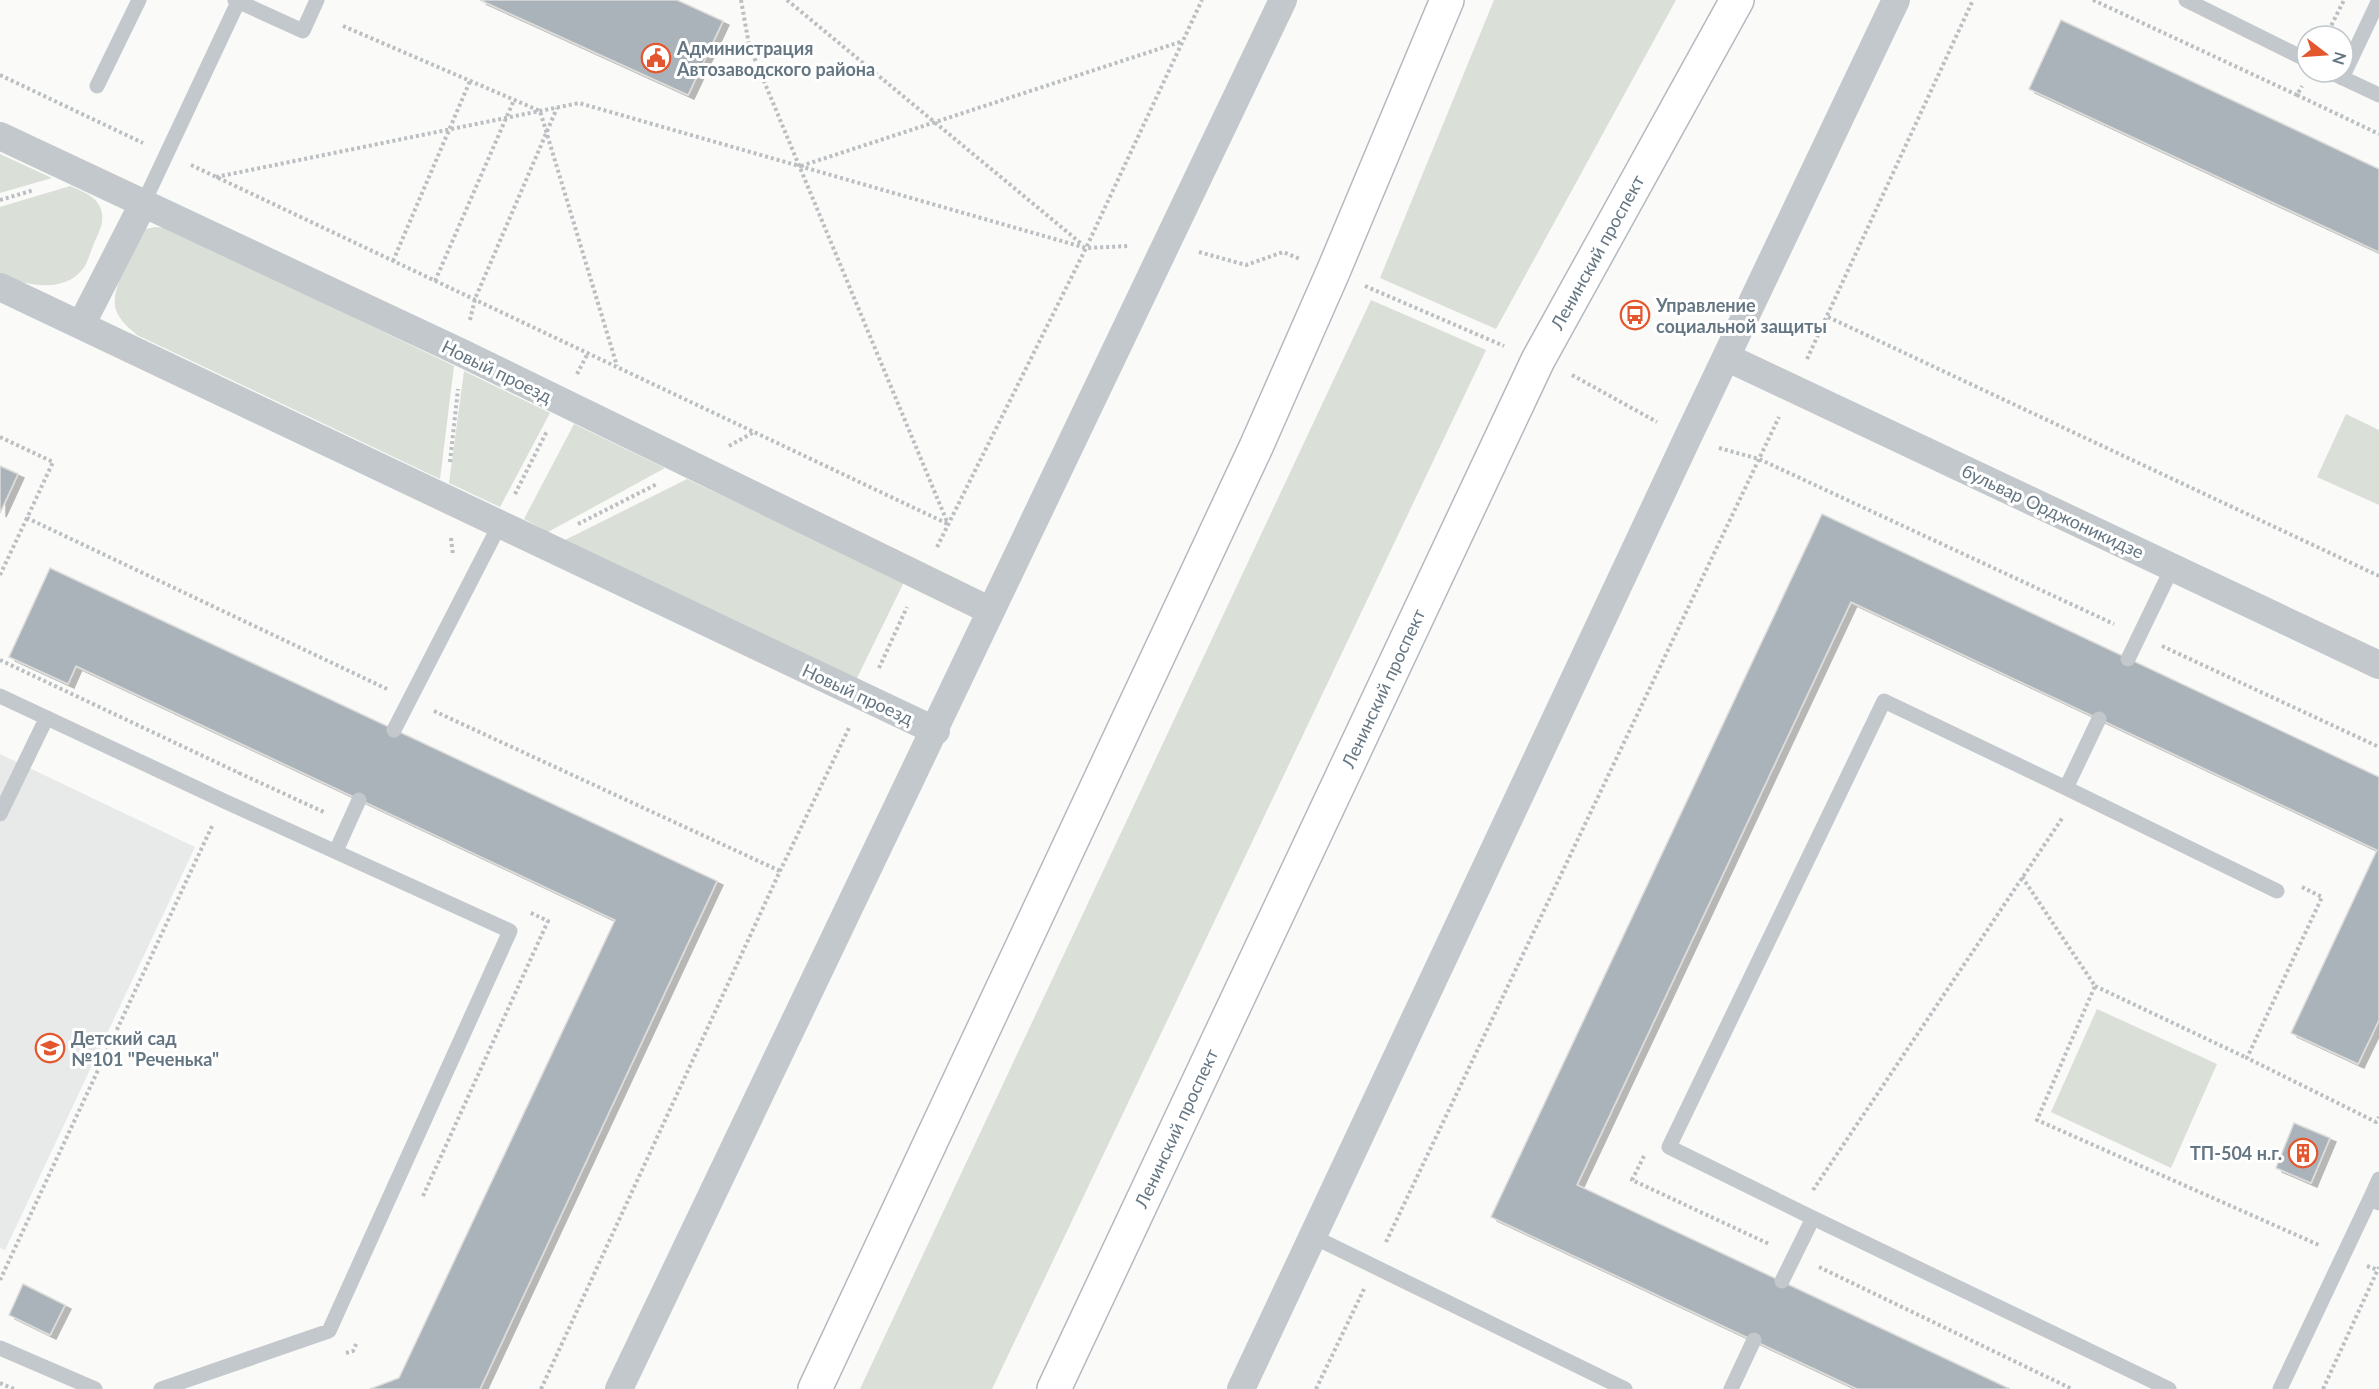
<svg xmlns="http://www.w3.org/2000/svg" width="2379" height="1389" font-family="Lato,sans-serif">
<defs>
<filter id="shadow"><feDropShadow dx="6" dy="4" stdDeviation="0" flood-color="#0004"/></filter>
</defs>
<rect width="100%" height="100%" fill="#fafaf8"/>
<!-- built -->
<path fill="#e8e9e9" d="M 0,754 L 195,847 L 5,1250 L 0,1248 Z"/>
<!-- green -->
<path fill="#dadfd7" d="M 1494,0 L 1676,0 L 1496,329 L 1380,278 Z
M 0,154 L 52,178 L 0,193 Z
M 70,186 C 79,190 91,194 97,202 C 107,216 101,228 95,241 C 91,250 88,263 82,270 C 63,294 22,285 0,274 L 0,207 Z
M 155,227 L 166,228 L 177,232 L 454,366 L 440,479 L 137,335 C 129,328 120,321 116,310 C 109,291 132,254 140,235 L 146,229 Z
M 1371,300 L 1486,350 L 992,1389 L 860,1389 Z
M 464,371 L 550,413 L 500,507 L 449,483 Z
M 2346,414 L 2379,430 L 2379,505 L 2317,477 Z
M 574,424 L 665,468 L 548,532 L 524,519 Z
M 687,479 L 904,582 L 856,680 L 561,542 Z
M 2097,1009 L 2217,1064 L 2171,1168 L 2051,1112 Z"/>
<!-- building -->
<path fill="#aab3b9" stroke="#dcdcda" stroke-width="1.5" filter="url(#shadow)" d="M 480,0 L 677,0 L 723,21 L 688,95 Z
M 2061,20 L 2379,169 L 2379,252 L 2029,89 Z
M 0,466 L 18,474 L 0,513 Z
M 1822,514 L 2379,777 L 2379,1020 L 2358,1064 L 2291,1033 L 2377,850 L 1851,602 L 1577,1185 L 2010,1389 L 1857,1389 L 1491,1217 Z
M 50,568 L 717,881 L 480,1389 L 370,1389 L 399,1378 L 615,920 L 76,666 L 68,684 L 9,657 Z
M 2294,1123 L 2330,1138 L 2311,1183 L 2276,1168 Z
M 23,1284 L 65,1305 L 50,1335 L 9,1315 Z"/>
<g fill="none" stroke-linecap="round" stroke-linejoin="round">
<!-- secondary casing -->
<g stroke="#b3babf" stroke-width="36">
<path id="secondary" d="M 815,1389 L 1256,447 L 1333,272 L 1447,0
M 1054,1389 L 1538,360 L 1737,0"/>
</g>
<!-- path -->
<path stroke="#bbbfc2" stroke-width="4" stroke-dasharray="3 3" stroke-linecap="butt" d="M 741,0 L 749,45 L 948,524
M 787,0 L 1083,245
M 2093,0 L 2297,95 L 2302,86
M 343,26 L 540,111 L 617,366
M 2326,36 L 2344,0
M 0,75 L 143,143
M 2297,95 L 2379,134
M 191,165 L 948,524
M 801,166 L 1183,41
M 216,177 L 579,103 L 1086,248 L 1129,246
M 0,200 L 34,190
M 1199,252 L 1246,265 L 1283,252 L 1300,259
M 393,261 L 470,81
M 435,281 L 514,100
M 1365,286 L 1504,346
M 1828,317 L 2379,576
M 470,320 L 475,299 L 557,108
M 1807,359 L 1973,0
M 577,374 L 588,353
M 1572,375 L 1657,422
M 0,437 L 53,462 L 27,518 L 387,689
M 729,446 L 754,432
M 1719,448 L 1759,459 L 2114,624
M 450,462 L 458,389
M 515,494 L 547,431
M 578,524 L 657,484
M 451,538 L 453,555
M 937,547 L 1086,248 L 1202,0
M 0,575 L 27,518
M 2162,646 L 2379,747
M 0,660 L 239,773 L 238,774
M 879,668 L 907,607
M 434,711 L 780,871
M 239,773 L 326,813
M 2022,877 L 2095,986 L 2037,1120 L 2319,1245
M 2302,887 L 2322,897 L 2247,1058 L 2376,1122 L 2379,1117
M 2095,986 L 2247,1058
M 1644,1156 L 1632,1180 L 1769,1244
M 1813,1190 L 2063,817
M 423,1196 L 548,921 L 529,912
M 1386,1242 L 1779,417
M 2367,1266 L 2378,1270
M 1819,1267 L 2072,1389
M 0,1280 L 213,824
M 346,1353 L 353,1351 L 357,1342
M 0,1383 L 14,1389
M 541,1389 L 780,871 L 850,726
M 1316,1389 L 1364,1289
M 2323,1389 L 2379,1267"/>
<!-- lane -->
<path stroke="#c3c8cc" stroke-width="15" d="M 235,0 L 303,31 L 317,0
M 2186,0 L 2307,60
M 2330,72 L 2379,95
M 2342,78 L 2379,0
M 97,86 L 139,0
M 143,204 L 239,0
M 2128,659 L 2172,568
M 0,696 L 224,801 L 510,931 L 329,1331 L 161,1389
M 394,730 L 500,524
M 2066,788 L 2277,891
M 0,814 L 46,719
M 336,851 L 359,800
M 2379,1179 L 2370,1199 L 2379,1203
M 1813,1218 L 2169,1389
M 1314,1237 L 1625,1389
M 1782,1281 L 1813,1218 L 1669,1147 L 1884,701 L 2066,788 L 2099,719
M 0,1348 L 95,1389
M 1731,1389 L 1754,1340
M 2280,1389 L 2370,1199"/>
<!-- street -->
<path stroke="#c3c8cc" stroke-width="28" d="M 0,136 L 462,353 L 991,611
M 0,287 L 936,731
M 81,325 L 143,204
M 1726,357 L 2379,665
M 619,1389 C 842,927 1063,464 1283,0
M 1241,1389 L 1687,439 L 1896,0"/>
<!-- secondary -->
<use href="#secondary" stroke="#fff" stroke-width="33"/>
</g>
<!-- icons -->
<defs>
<g id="civic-ring" transform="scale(1.5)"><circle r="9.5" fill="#fff" stroke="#e4572e" stroke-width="1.5"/><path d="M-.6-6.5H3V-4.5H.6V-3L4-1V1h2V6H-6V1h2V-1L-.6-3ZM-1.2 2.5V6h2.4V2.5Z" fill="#e4572e"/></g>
<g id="bus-ring" transform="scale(1.5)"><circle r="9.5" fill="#fff" stroke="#e4572e" stroke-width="1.5"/><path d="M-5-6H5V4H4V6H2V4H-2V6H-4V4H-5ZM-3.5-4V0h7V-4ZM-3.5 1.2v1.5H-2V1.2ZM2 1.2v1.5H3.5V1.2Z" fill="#e4572e"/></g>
<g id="school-ring" transform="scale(1.5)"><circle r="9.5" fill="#fff" stroke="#e4572e" stroke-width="1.5"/><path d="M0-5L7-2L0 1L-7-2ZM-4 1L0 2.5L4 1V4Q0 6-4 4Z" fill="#e4572e"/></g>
<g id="building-ring" transform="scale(1.5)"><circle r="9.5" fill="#fff" stroke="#e4572e" stroke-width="1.5"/><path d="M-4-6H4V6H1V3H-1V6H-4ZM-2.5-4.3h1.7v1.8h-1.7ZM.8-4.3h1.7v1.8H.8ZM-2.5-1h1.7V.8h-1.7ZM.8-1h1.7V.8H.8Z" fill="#e4572e"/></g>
</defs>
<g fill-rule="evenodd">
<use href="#civic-ring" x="656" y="58"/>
<use href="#bus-ring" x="1635" y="315"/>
<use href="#school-ring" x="50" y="1048"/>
<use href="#building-ring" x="2303" y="1153"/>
</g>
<g text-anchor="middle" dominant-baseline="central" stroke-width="6" stroke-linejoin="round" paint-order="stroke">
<!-- poi labels -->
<g font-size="18" font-weight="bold" fill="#657683" stroke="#fff" text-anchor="start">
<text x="677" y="48">Администрация<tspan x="677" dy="21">Автозаводского района</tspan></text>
<text x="1656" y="305">Управление<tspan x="1656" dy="21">социальной защиты</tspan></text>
<text x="71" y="1038">Детский сад<tspan x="71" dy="21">№101 "Реченька"</tspan></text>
<text x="2282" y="1153" text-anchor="end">ТП-504 н.г.</text>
</g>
<!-- street labels -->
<g font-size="18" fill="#657683" stroke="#fff">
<text transform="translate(1597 252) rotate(-61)">Ленинский проспект</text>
<text transform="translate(497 371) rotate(26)">Новый проезд</text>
<text transform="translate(2053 511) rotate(25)">бульвар Орджоникидзе</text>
<text transform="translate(1383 688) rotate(-65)">Ленинский проспект</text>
<text transform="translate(858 694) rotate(25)">Новый проезд</text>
<text transform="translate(1176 1128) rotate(-65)">Ленинский проспект</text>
</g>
</g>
<!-- north arrow -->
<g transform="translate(2325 54) rotate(107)"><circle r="28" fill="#ffffff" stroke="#c1c8cd" stroke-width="1.5"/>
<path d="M0-4.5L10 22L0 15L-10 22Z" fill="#e4572e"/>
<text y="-9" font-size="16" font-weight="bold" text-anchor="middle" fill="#657683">N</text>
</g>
</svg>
